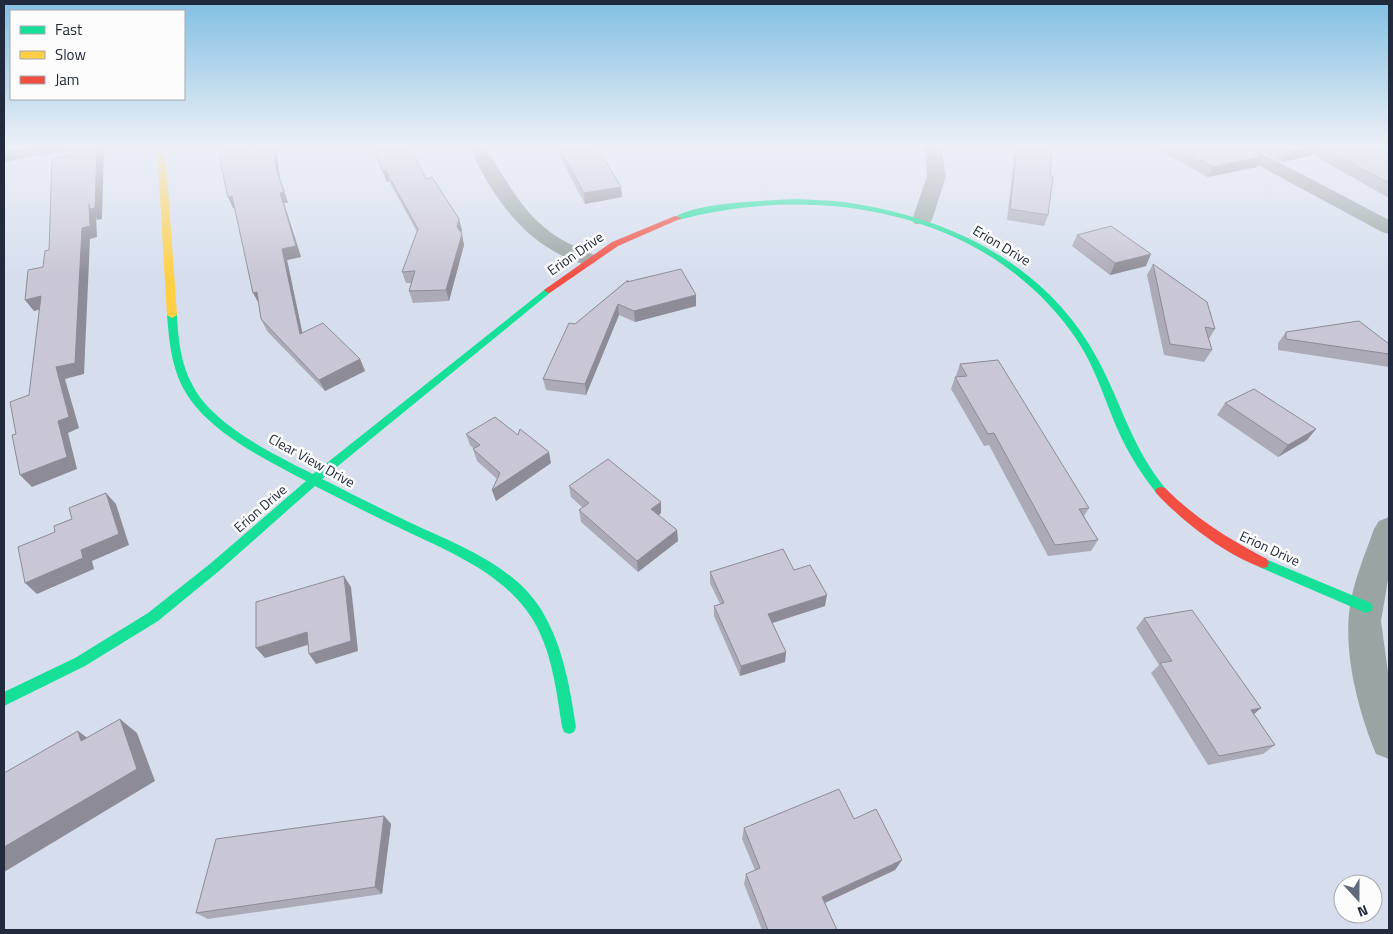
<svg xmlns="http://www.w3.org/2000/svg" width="1393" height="934" font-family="'Titillium Web',sans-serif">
<rect width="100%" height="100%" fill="#d6deee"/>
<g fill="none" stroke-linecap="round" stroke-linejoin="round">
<!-- street -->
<path fill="#9aa4a2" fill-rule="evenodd" d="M 34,147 L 71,147 L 68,151 L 62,152 L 4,162 L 4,152 Z
M 469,147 L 485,147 C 503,174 518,206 544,227 C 558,240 577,247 594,255 L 597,259 L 594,263 C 583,266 576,262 565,257 C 518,235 491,193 469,147 Z
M 924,147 L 941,147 L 946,176 L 932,220 L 929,224 L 915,224 L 912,220 L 927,176 Z
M 1230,147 L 1250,147 L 1389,220 L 1389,234 L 1382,232 L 1232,151 Z
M 1389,517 L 1389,574 L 1381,621 L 1389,680 L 1389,759 L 1376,754 C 1358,710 1343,653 1350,606 C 1354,580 1365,554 1374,529 L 1379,521 Z"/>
<!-- fast -->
<path fill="#16e098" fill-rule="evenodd" d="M 794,199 C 811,200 827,200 843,202 C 947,216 1046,263 1097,358 C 1122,404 1131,446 1165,488 L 1167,491 L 1165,494 L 1157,494 C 1143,476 1131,458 1121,437 C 1106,405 1097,370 1077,340 C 990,211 821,182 678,220 L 674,218 C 694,202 767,201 794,199 Z
M 548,287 L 552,290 L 551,292 L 322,479 C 352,494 381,509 411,523 C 458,545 514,565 542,611 C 563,646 570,687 576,727 L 574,732 L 569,734 L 564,732 L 562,727 C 557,695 553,660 539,631 C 513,577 454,554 404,530 C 374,516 344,501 315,486 L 219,571 L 158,621 L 85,666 L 4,706 L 4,692 L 75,658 L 148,613 L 211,563 L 306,481 C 263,458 205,431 182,386 C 171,364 169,339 167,315 L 169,313 L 175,313 L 177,315 C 178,339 181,365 193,386 C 213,425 275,455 313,474 Z
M 1263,558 L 1371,603 L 1373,607 L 1371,611 L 1366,613 L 1259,567 L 1257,563 L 1259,559 Z"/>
<!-- slow -->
<path fill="#ffcf43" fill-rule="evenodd" d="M 157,147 L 165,147 L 177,315 L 172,318 L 167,315 Z"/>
<!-- jam -->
<path fill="#f24e42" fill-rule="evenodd" d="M 675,216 L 682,218 L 618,246 L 551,292 L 548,293 L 544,290 L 612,242 Z
M 1161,487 L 1165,488 C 1195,518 1230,540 1267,559 L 1269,563 L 1267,567 L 1263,568 C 1227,556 1183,522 1157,494 L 1155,491 L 1157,488 Z"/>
</g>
<!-- wall -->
<path fill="#adaab7" d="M 372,147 L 410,147 L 426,179 L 462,230 L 461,233 L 464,245 L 449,301 L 413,303 L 409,291 L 412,283 L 406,283 L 402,272 L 417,232 L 389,181 L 387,182 Z
M 558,147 L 594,147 L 621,187 L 622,197 L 585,204 L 559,155 Z
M 1015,147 L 1052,147 L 1048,215 L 1044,226 L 1007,220 Z
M 1154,147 L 1244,147 L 1263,156 L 1257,167 L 1207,177 Z
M 1253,147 L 1389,147 L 1389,198 L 1313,155 L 1282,162 Z
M 280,178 L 288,203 L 284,203 L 301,257 L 287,260 L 302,332 L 360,359 L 365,371 L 325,391 L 267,331 L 261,319 L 259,304 L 235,208 L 233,208 Z
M 1077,235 L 1146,266 L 1110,275 L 1072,246 Z
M 1153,264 L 1215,329 L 1209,339 L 1212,350 L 1204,362 L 1164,355 L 1147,275 Z
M 628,280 L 628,282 L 696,306 L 635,322 L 619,315 L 586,395 L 546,390 L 543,379 L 575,324 Z
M 1286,332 L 1389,344 L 1389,367 L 1278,350 L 1278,343 Z
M 960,364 L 1089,508 L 1084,516 L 1098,540 L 1091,551 L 1048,556 L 989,445 L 984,446 L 951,389 L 955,377 L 957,377 L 956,376 Z
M 1225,403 L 1316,429 L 1307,440 L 1278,457 L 1217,415 Z
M 466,434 L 551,463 L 496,501 L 492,490 L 497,479 L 477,461 L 473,449 L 474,449 L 470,445 Z
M 569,486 L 661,513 L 659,515 L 677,530 L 678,541 L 638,572 L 581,522 L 579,510 L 583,508 L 571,497 Z
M 710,572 L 825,606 L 772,623 L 786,652 L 785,662 L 740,676 L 714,616 L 714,606 L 720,604 L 710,583 Z
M 1144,618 L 1261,708 L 1254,714 L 1275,745 L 1263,754 L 1208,765 L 1151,673 L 1159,665 L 1136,628 Z
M 384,816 L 391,824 L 382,894 L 208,919 L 196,913 Z
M 854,819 L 902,860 L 895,870 L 825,903 L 837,930 L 762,930 L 744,884 L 746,874 L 755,870 L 742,839 L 744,828 Z"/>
<!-- shaded-wall -->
<path fill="#8d8b95" d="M 97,147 L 104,147 L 102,219 L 97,220 L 96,217 L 97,237 L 90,239 L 84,374 L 65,379 L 79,428 L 68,433 L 77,469 L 32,487 L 20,475 L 58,421 L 56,367 L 82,228 L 89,204 Z
M 273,147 L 276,147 L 280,178 L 288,203 L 284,203 L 301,257 L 287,260 L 305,345 L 300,334 L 282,249 L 276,168 Z
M 1311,147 L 1318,147 L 1313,155 L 1282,162 L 1288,151 Z
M 1263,156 L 1257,167 L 1207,177 L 1213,167 Z
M 383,171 L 386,171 L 389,181 L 387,182 Z
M 621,187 L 622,197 L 585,204 L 584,193 Z
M 232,196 L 237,207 L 233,208 L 228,197 Z
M 459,219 L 462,230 L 460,238 L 457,227 Z
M 462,234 L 464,245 L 449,301 L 446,290 Z
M 1151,254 L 1146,266 L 1110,275 L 1115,263 Z
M 257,292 L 259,304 L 253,293 Z
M 696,295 L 696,306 L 635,322 L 634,311 Z
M 41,296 L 50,307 L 34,311 L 25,300 Z
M 618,304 L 619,315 L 586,395 L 585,384 Z
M 360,359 L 365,371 L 325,391 L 319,380 Z
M 1316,429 L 1307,440 L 1278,457 L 1288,445 Z
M 549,452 L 551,463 L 496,501 L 492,490 Z
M 106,493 L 116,504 L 129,545 L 92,561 L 94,569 L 37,594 L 25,583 L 81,550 Z
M 661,502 L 661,513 L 652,520 L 651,509 Z
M 677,530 L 678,541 L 638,572 L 637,561 Z
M 344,576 L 351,587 L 358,651 L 316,664 L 309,654 Z
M 827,595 L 825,606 L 766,625 L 768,614 Z
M 307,632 L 314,643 L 265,658 L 256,648 Z
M 786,652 L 785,662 L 740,676 L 741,666 Z
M 1261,708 L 1249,718 L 1251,710 Z
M 120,719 L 137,733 L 155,781 L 4,872 L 4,847 Z
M 78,731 L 97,745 L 81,741 Z
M 384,816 L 391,824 L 382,894 L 375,887 Z
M 902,860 L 895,870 L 818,906 L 822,897 Z"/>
<!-- building -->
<path fill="#c9c6d5" stroke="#8d8b95" d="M 71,147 L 97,147 L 95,208 L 90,209 L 89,204 L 90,226 L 82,228 L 75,363 L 56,367 L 69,417 L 58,421 L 67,457 L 20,475 L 12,435 L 16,434 L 10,402 L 29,395 L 41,296 L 25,300 L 28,270 L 43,267 L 45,251 L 49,250 L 52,159 L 74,155 Z
M 219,147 L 273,147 L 276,168 L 284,192 L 280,193 L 296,246 L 282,249 L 300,334 L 323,323 L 360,359 L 319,380 L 261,319 L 257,292 L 253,293 L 232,196 L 228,197 L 221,165 Z
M 373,147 L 410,147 L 426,179 L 432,177 L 459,219 L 457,227 L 462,234 L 446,290 L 409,291 L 415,271 L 402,272 L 418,229 L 386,171 L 383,171 Z
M 559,147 L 594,147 L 605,160 L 621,187 L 584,193 Z
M 1017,147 L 1052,147 L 1050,176 L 1053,176 L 1048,215 L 1010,209 Z
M 1177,147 L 1244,147 L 1263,156 L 1213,167 Z
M 1279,147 L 1311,147 L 1288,151 Z
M 1322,147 L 1389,147 L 1389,183 Z
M 1111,226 L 1151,254 L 1115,263 L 1077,235 Z
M 1153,264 L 1207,302 L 1215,329 L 1205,327 L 1212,350 L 1170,344 Z
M 681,269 L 696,295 L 634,311 L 618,304 L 585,384 L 543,379 L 569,323 L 575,324 L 628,280 L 627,282 Z
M 1359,321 L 1389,344 L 1389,354 L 1286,339 L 1286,332 Z
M 998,360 L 1089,508 L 1079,509 L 1098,540 L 1055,545 L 994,433 L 988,434 L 955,377 L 967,376 L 960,364 Z
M 1254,389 L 1316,429 L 1288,445 L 1225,403 Z
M 495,417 L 518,435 L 520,429 L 549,452 L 492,490 L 500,473 L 473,449 L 480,445 L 466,434 Z
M 608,459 L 661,502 L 651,509 L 677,530 L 637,561 L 579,510 L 589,503 L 569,486 Z
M 106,493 L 119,534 L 81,550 L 83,558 L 25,583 L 18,547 L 55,532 L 54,526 L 72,519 L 69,508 Z
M 783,549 L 794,570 L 810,565 L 827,595 L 768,614 L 786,652 L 741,666 L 714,606 L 724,603 L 710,572 Z
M 344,576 L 351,641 L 309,654 L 307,632 L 256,648 L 256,602 Z
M 1192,610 L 1261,708 L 1251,710 L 1275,745 L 1219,756 L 1160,663 L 1172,661 L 1144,618 Z
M 120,719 L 137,769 L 4,847 L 4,773 L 78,731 L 81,741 Z
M 839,789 L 854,819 L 876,809 L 902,860 L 822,897 L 837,930 L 768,930 L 746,874 L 760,868 L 744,828 Z
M 384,816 L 375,887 L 196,913 L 216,839 Z"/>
<!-- sky -->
<linearGradient id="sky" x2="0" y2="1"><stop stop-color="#82bfe2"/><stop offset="0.53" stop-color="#edf0f7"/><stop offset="1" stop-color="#edf0f7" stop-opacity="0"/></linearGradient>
<rect width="1393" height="277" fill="url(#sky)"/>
<g text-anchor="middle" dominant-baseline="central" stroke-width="5" stroke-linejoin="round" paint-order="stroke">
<!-- street labels -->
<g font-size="14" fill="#222b3e" stroke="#fcfcfc">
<text transform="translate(1002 245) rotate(31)">Erion Drive</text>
<text transform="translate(575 253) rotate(-35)">Erion Drive</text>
<text transform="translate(312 460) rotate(29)">Clear View Drive</text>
<text transform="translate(260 508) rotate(-41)">Erion Drive</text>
<text transform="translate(1270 548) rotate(25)">Erion Drive</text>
</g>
</g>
<!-- border -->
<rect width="1393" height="934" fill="none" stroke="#222b3e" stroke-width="10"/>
<!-- legend -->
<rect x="10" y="10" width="175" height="90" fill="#fcfcfc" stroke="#a5a8b0"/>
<rect x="20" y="26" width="25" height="8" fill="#16e098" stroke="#a5a8b0"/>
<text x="55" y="35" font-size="15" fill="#222b3e">Fast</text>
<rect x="20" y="51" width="25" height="8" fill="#ffcf43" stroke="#a5a8b0"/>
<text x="55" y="60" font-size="15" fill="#222b3e">Slow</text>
<rect x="20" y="76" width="25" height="8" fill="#f24e42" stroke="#a5a8b0"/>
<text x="55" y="85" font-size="15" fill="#222b3e">Jam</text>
<!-- north arrow -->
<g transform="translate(1358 899) rotate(159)"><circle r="24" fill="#fcfcfc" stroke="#a5a8b0"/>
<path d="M0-4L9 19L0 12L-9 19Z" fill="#616a7c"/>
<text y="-8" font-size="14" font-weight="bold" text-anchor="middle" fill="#222b3e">N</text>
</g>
</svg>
